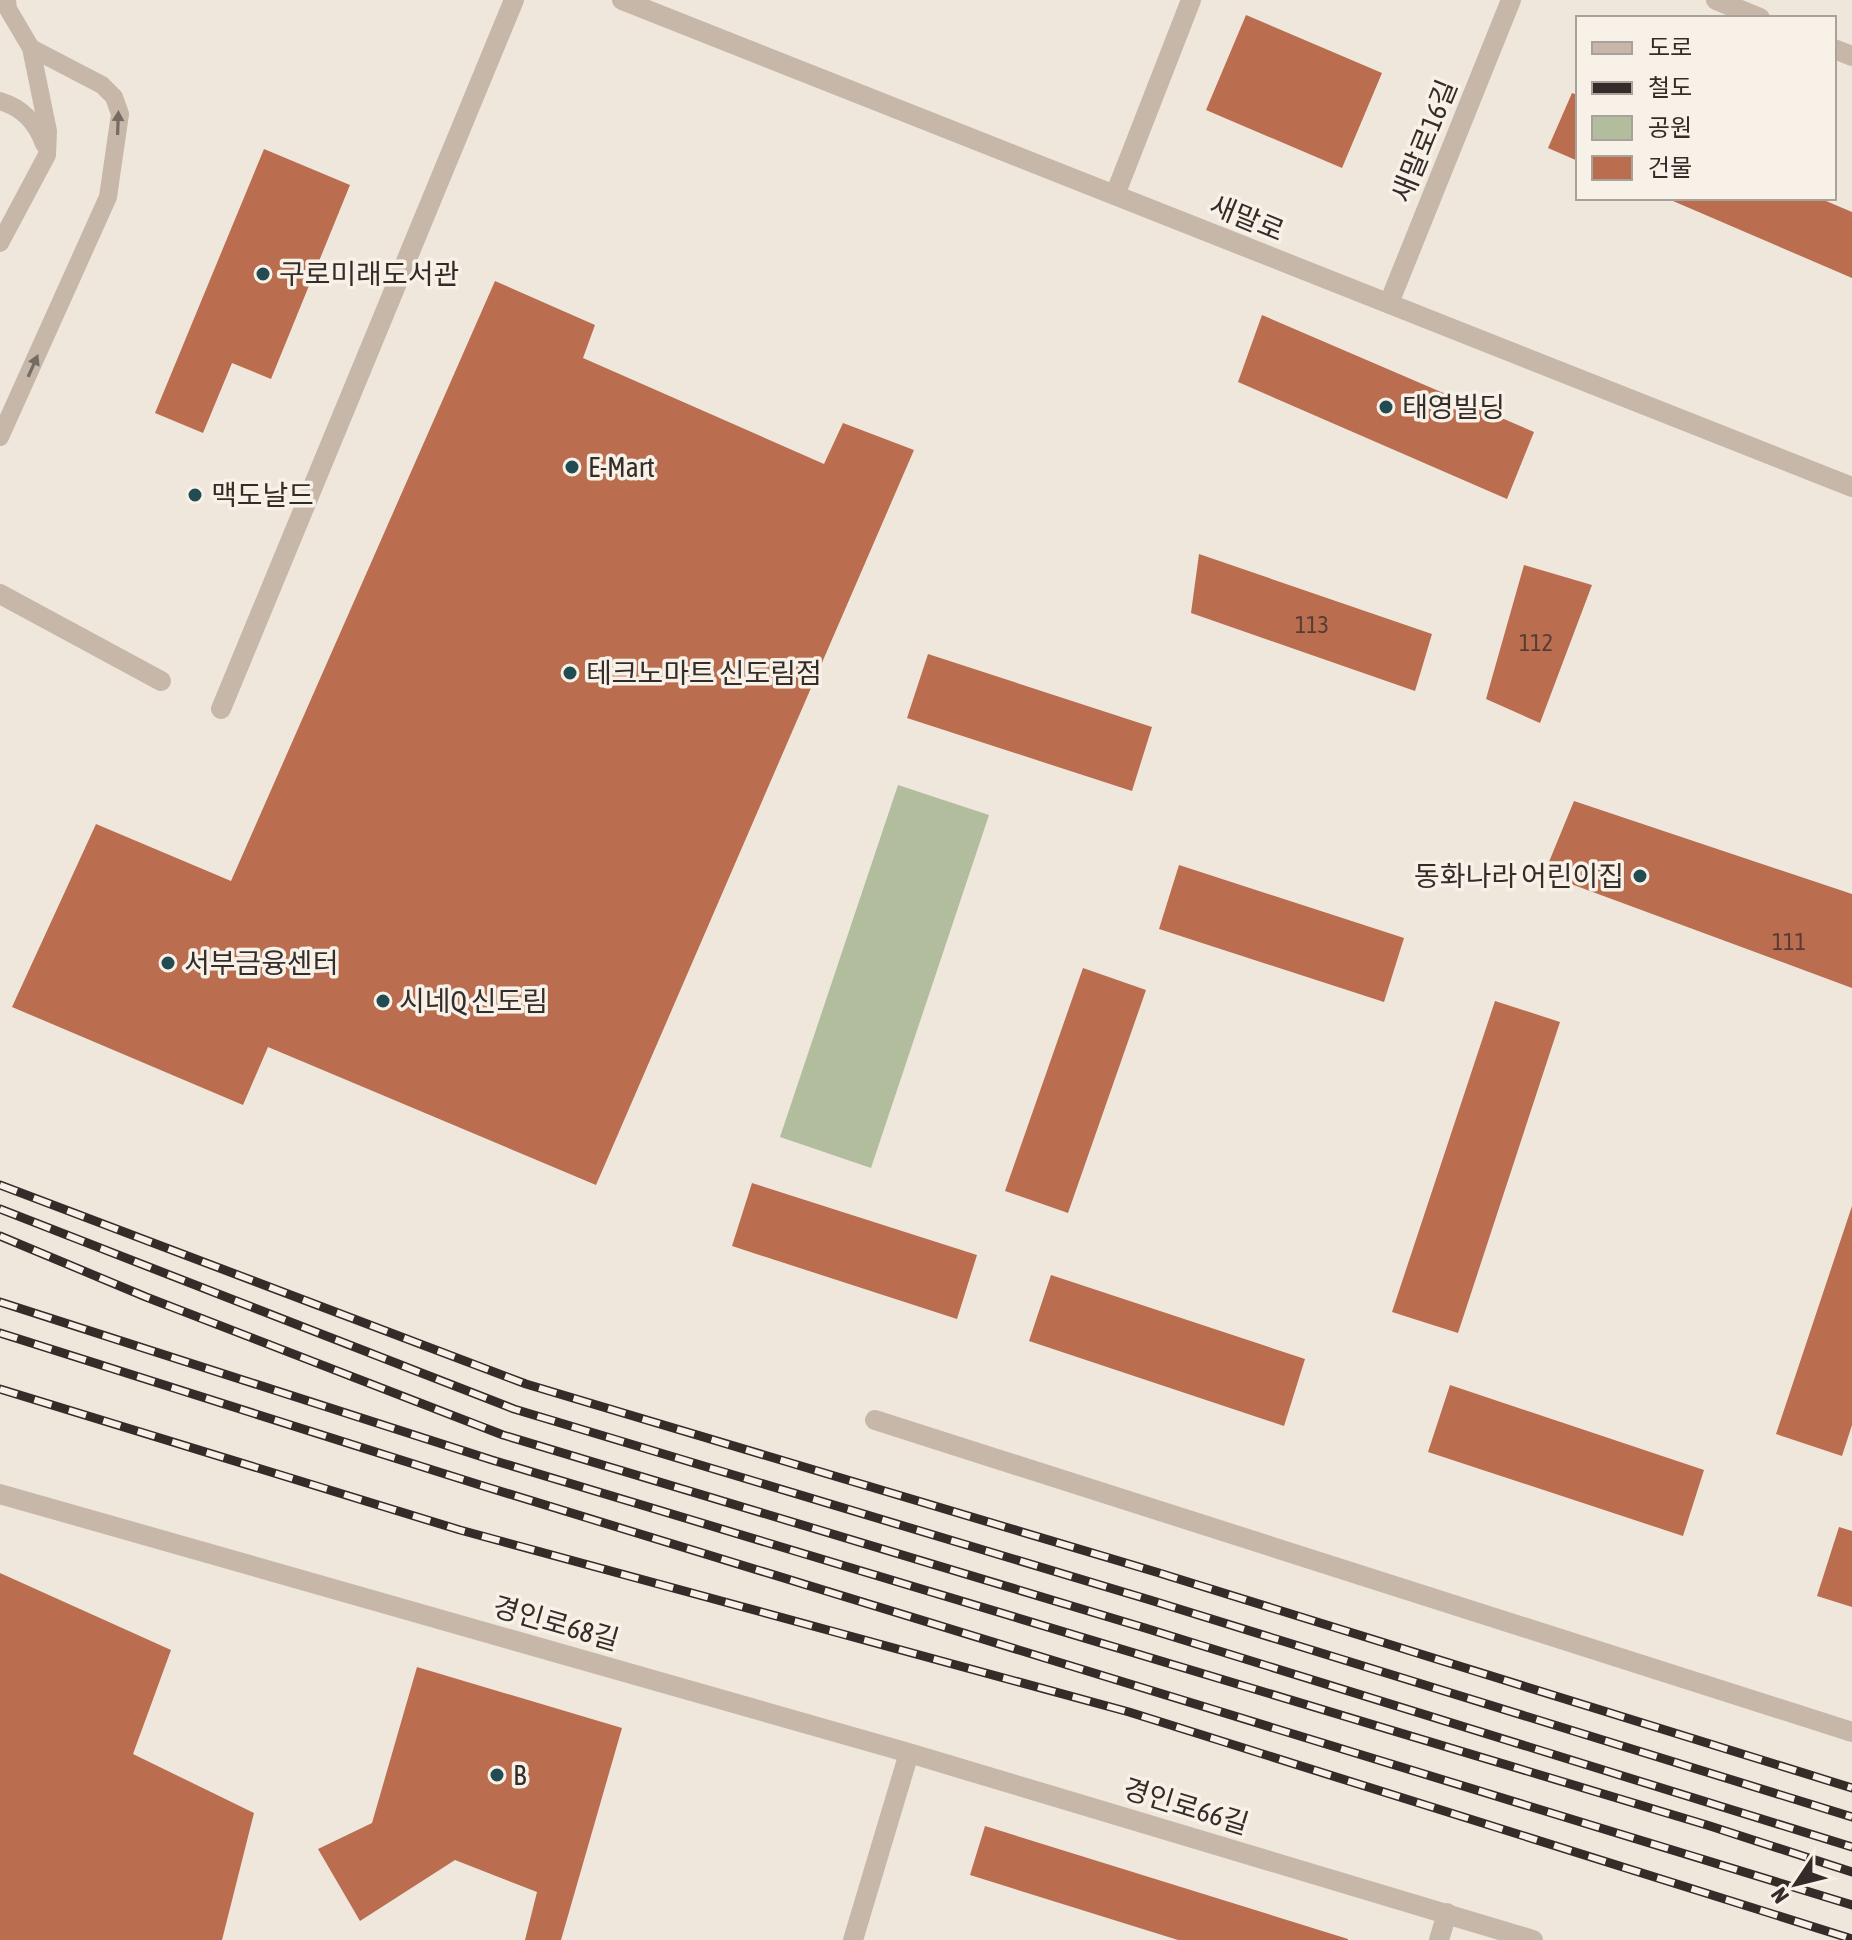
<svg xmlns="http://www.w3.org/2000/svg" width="1852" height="1940" font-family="'Asap Condensed','Noto Sans KR',sans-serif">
<rect width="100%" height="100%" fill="#efe7dc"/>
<!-- green -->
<path fill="#b1bd9d" d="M 898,785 L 989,815 L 871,1168 L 780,1137 Z"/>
<!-- building -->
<path fill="#ba6d4f" d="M 1246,15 L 1382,73 L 1342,168 L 1206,110 Z
M 1572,93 L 1578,95 L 1578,161 L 1548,148 Z
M 264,149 L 350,185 L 271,379 L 232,363 L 203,433 L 155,413 Z
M 1666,198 L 1819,198 L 1852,212 L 1852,278 Z
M 495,281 L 595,325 L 583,358 L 824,464 L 843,423 L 914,450 L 596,1185 L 268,1047 L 243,1105 L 12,1007 L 96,824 L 231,881 Z
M 1262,315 L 1534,432 L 1507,499 L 1238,382 Z
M 1199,554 L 1432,634 L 1415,691 L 1191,613 Z
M 1524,565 L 1592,585 L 1540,723 L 1486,699 Z
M 928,654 L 1152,727 L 1132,791 L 907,718 Z
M 1574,801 L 1852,894 L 1852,988 L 1544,874 Z
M 1179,865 L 1404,938 L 1384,1002 L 1159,929 Z
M 1083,968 L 1146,990 L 1068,1213 L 1005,1191 Z
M 1495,1001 L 1560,1022 L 1458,1333 L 1392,1312 Z
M 752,1183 L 977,1255 L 957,1319 L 732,1246 Z
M 1852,1206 L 1852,1425 L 1842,1456 L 1776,1434 Z
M 1051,1275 L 1305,1359 L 1284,1426 L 1029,1341 Z
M 1450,1385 L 1704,1470 L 1683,1536 L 1428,1452 Z
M 1839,1527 L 1852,1531 L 1852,1607 L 1817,1596 Z
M 0,1573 L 171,1650 L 133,1754 L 254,1813 L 222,1940 L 0,1940 Z
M 417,1667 L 622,1728 L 561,1940 L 525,1940 L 537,1892 L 455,1860 L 360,1921 L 318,1849 L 372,1823 Z
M 985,1826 L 1348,1939 L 1348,1940 L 1178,1940 L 970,1875 Z"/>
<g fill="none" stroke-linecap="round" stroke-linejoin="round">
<!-- service -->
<path stroke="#c6b7a9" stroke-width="18" d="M 0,101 C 23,108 36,122 44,144
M 0,243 L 47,155 L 48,131 L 31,48
M 0,437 L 108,197 L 120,114 L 114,97 L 102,85 L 31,48 L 8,9 L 7,0"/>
<!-- pedestrian -->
<path stroke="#c6b7a9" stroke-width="20" d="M 0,594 L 161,681
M 221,709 L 514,0
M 875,1420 L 1852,1732"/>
<!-- minor -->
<path stroke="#c6b7a9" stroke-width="20" d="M 1716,0 L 1760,18
M 1834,49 L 1852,56
M 1115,195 L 1191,0
M 1389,303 L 1511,0
M 0,1494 L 909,1753 L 1533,1940
M 853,1940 L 909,1753
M 1439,1940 L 1447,1913"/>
<!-- tertiary -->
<path stroke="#c6b7a9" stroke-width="20" d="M 622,0 L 1852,487"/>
<!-- rail casing -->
<g stroke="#342c28" stroke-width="9">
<path id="rail" d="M 0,1185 L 526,1384 L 1156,1572 L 1852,1788
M 0,1209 L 514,1409 L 1150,1600 L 1852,1817
M 0,1236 L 146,1297 L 503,1435 L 1145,1628 L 1852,1847
M 0,1302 L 492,1460 L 1710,1826 L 1852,1872
M 0,1333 L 480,1485 L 1852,1905
M 0,1389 L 460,1530 L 1129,1712 L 1852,1939"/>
</g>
<!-- rail -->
<use href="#rail" stroke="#f7f1e8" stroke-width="6" stroke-dasharray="18" stroke-linecap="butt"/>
</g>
<!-- one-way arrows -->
<defs><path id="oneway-solid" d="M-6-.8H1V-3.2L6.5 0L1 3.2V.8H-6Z" transform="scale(2)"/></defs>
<g fill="#766b62">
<use href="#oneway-solid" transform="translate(118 123) rotate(-88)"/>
<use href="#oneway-solid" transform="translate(33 366) rotate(-66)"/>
</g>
<!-- markers -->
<g fill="#224c51" stroke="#f7f1e8" stroke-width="3">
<circle cx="263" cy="274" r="8"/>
<circle cx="1386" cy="407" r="8"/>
<circle cx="572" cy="467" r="8"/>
<circle cx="195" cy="495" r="8"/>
<circle cx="570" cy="673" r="8"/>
<circle cx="1640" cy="876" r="8"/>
<circle cx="168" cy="963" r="8"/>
<circle cx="383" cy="1001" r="8"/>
<circle cx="497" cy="1775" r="8"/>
</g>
<g text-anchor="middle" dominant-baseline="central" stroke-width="7" stroke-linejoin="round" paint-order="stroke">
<!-- number labels -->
<g font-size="24" fill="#563c32">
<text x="1312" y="624">113</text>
<text x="1536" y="642">112</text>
<text x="1789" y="941">111</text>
</g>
<!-- street labels -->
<g font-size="28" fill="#342c28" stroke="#f7f1e8">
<text transform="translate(1424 141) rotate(-68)">새말로16길</text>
<text transform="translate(1247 218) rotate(22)">새말로</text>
<text transform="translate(556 1623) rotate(16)">경인로68길</text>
<text transform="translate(1186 1806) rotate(17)">경인로66길</text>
</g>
<!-- poi labels -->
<g font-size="28" fill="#342c28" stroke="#f7f1e8" text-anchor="start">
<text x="279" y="274">구로미래도서관</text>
<text x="1402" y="407">태영빌딩</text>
<text x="588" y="467">E-Mart</text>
<text x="211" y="495">맥도날드</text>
<text x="586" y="673">테크노마트 신도림점</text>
<text x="1624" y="876" text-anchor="end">동화나라 어린이집</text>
<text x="184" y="963">서부금융센터</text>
<text x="399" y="1001">시네Q 신도림</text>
<text x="513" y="1775">B</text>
</g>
</g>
<!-- legend -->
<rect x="1576" y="16" width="260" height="184" fill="#f7f1e8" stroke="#a9a29b" stroke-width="2"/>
<rect x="1592" y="42" width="40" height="12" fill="#c6b7a9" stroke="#a9a29b" stroke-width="2"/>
<text x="1648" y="56" font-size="24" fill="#342c28">도로</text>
<rect x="1592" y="82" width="40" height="12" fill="#342c28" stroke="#a9a29b" stroke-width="2"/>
<text x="1648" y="96" font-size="24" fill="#342c28">철도</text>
<rect x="1592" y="116" width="40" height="24" fill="#b1bd9d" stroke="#a9a29b" stroke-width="2"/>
<text x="1648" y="136" font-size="24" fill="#342c28">공원</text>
<rect x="1592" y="156" width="40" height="24" fill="#ba6d4f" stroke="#a9a29b" stroke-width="2"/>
<text x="1648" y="176" font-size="24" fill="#342c28">건물</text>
<!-- north arrow -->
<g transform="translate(1796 1884) rotate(235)" stroke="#f7f1e8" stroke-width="6" paint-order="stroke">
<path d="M0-6L14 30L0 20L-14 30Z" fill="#342c28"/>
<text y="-12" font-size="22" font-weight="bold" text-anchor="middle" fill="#342c28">N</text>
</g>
</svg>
